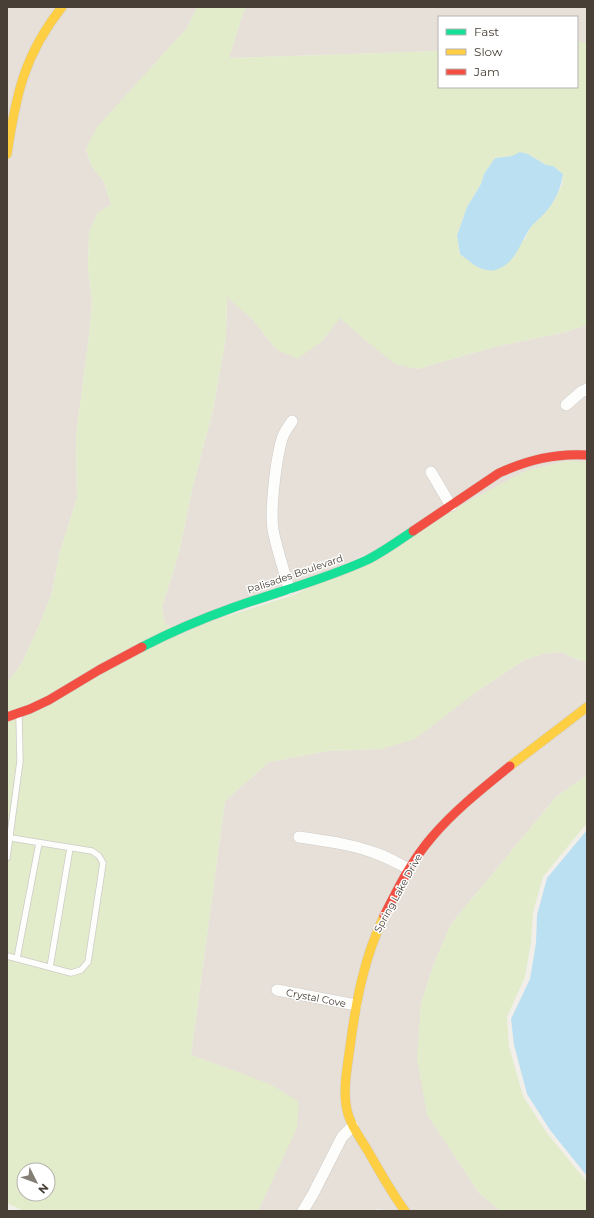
<svg xmlns="http://www.w3.org/2000/svg" width="594" height="1218" font-family="Montserrat,sans-serif">
<rect width="100%" height="100%" fill="#f2efeb"/>
<!-- residential -->
<path fill="#e6e0d8" d="M 16,7 L 197,7 L 187,28 L 98,127 L 86,149 L 91,165 L 104,182 L 111,205 L 89,232 L 88,267 L 92,303 L 88,344 L 76,435 L 77,498 L 60,552 L 51,596 L 37,630 L 22,663 L 7,683 L 7,8 Z
M 246,7 L 587,7 L 587,42 L 577,42 L 577,17 L 439,17 L 439,51 L 230,58 L 230,55 L 242,16 Z
M 227,296 L 253,320 L 276,349 L 321,342 L 340,317 L 369,343 L 417,369 L 494,347 L 566,332 L 587,325 L 587,462 L 440,522 L 181,635 L 165,623 L 162,607 L 179,553 L 192,490 L 213,410 L 226,337 Z
M 561,652 L 576,659 L 587,662 L 587,775 L 556,797 L 451,924 L 433,966 L 421,1004 L 427,1114 L 479,1193 L 501,1211 L 396,1211 L 376,1209 L 373,1211 L 258,1211 L 261,1203 L 229,1069 L 191,1055 L 225,801 L 269,762 L 328,751 L 381,749 L 475,693 L 524,660 L 543,654 Z"/>
<!-- green -->
<path fill="#e2eccb" fill-rule="evenodd" d="M 197,7 L 246,7 L 242,16 L 230,55 L 230,58 L 439,51 L 439,87 L 577,87 L 577,42 L 587,42 L 587,325 L 566,332 L 494,347 L 417,369 L 395,364 L 369,343 L 340,318 L 321,342 L 297,359 L 276,349 L 253,320 L 227,297 L 226,337 L 213,410 L 192,490 L 179,553 L 162,607 L 165,623 L 181,635 L 205,623 L 294,595 L 525,471 L 566,461 L 587,462 L 587,662 L 576,659 L 561,652 L 543,654 L 524,660 L 475,693 L 415,739 L 381,749 L 328,751 L 269,762 L 225,801 L 191,1055 L 270,1084 L 299,1102 L 297,1128 L 258,1211 L 24,1211 L 7,1203 L 7,683 L 22,663 L 37,630 L 51,596 L 60,552 L 77,498 L 76,435 L 88,344 L 92,303 L 88,267 L 89,232 L 98,212 L 111,205 L 104,182 L 91,165 L 86,149 L 97,127 L 187,28 ZM 521,153 L 528,154 L 546,165 L 553,166 L 563,174 L 562,185 L 553,202 L 530,228 L 525,239 L 488,270 L 481,269 L 460,254 L 457,235 L 467,207 L 481,184 L 484,174 L 495,158 L 512,156 ZM 24,1170 L 48,1170 L 48,1194 L 24,1194 Z
M 587,775 L 587,823 L 543,877 L 533,913 L 531,942 L 525,977 L 507,1017 L 509,1046 L 523,1096 L 547,1133 L 587,1182 L 587,1211 L 501,1211 L 479,1193 L 427,1114 L 417,1058 L 421,1004 L 433,966 L 451,924 L 556,797 Z"/>
<!-- water -->
<path fill="#bbe0f1" d="M 520,152 L 528,154 L 546,165 L 553,166 L 563,174 C 561,189 555,201 545,213 C 540,218 534,223 530,228 C 520,243 515,265 495,270 C 482,273 470,262 460,254 L 457,235 L 460,227 L 467,207 L 481,184 L 484,174 L 495,158 L 512,156 Z
M 587,830 L 587,1176 L 550,1130 L 527,1094 L 514,1045 L 511,1019 L 530,979 L 536,943 L 537,915 L 547,878 Z"/>
<g fill="none" stroke-linecap="round" stroke-linejoin="round">
<!-- lane casing -->
<g stroke="#cecbc7" stroke-width="7">
<path id="lane" d="M 7,858 L 20,761 L 19,715
M 7,956 L 71,973 L 81,970 L 88,962 L 103,863 L 99,856 L 92,851 L 11,838
M 17,958 L 39,843
M 50,967 L 70,848"/>
</g>
<!-- street casing -->
<g stroke="#cecbc7" stroke-width="12">
<path id="street" d="M 566,405 L 581,392 L 587,389
M 431,472 L 451,506
M 289,589 C 284,570 277,550 273,530 C 270,510 276,456 283,436 C 285,431 289,426 292,421
M 299,837 C 326,841 352,844 378,854 C 389,858 399,864 409,869
M 277,990 L 356,1005
M 303,1211 L 313,1194 L 342,1137 L 353,1126"/>
</g>
<!-- fast casing -->
<g stroke="#d2ccc2" stroke-width="10">
<path id="fast" d="M 142,647 C 171,632 201,619 232,608 C 277,592 323,580 367,560 C 383,552 398,541 413,531"/>
</g>
<!-- slow casing -->
<g stroke="#d2ccc2" stroke-width="10">
<path id="slow" d="M 7,154 C 16,95 24,55 62,7
M 510,766 L 587,707
M 384,916 C 364,958 356,1001 350,1047 C 347,1069 342,1093 348,1114 C 352,1128 361,1139 368,1151 C 380,1172 391,1192 405,1211"/>
</g>
<!-- jam casing -->
<g stroke="#d2ccc2" stroke-width="10">
<path id="jam" d="M 413,531 L 499,473 C 528,460 555,453 587,455
M 7,717 L 30,709 L 49,700 L 99,670 L 142,647
M 384,916 C 398,888 412,860 432,837 C 455,810 483,788 510,766"/>
</g>
<!-- lane -->
<use href="#lane" stroke="#fdfdfc" stroke-width="5.5"/>
<!-- street -->
<use href="#street" stroke="#fdfdfc" stroke-width="11"/>
<!-- fast -->
<use href="#fast" stroke="#16e098" stroke-width="9"/>
<!-- slow -->
<use href="#slow" stroke="#ffcf43" stroke-width="9"/>
<!-- jam -->
<use href="#jam" stroke="#f24e42" stroke-width="9"/>
</g>
<g text-anchor="middle" dominant-baseline="central" stroke-width="3" stroke-linejoin="round" paint-order="stroke">
<!-- street labels -->
<g font-size="10" fill="#484036" stroke="#fff">
<text transform="translate(295 574) rotate(-19)">Palisades Boulevard</text>
<text transform="translate(398 893) rotate(-61)">Spring Lake Drive</text>
<text transform="translate(316 998) rotate(11)">Crystal Cove</text>
</g>
</g>
<!-- border -->
<rect width="594" height="1218" fill="none" stroke="#484036" stroke-width="16"/>
<!-- legend -->
<rect x="438" y="16" width="140" height="72" fill="#ffffff" stroke="#b6b3af"/>
<rect x="446" y="29" width="20" height="6" fill="#16e098" stroke="#b6b3af"/>
<text x="474" y="36" font-size="12" fill="#484036">Fast</text>
<rect x="446" y="49" width="20" height="6" fill="#ffcf43" stroke="#b6b3af"/>
<text x="474" y="56" font-size="12" fill="#484036">Slow</text>
<rect x="446" y="69" width="20" height="6" fill="#f24e42" stroke="#b6b3af"/>
<text x="474" y="76" font-size="12" fill="#484036">Jam</text>
<!-- north arrow -->
<g transform="translate(36 1182) rotate(132)"><circle r="19" fill="#ffffff" stroke="#b6b3af"/>
<path d="M0-3L7 15L0 10L-7 15Z" fill="#847d75"/>
<text y="-6" font-size="11" font-weight="bold" text-anchor="middle" fill="#484036">N</text>
</g>
</svg>
